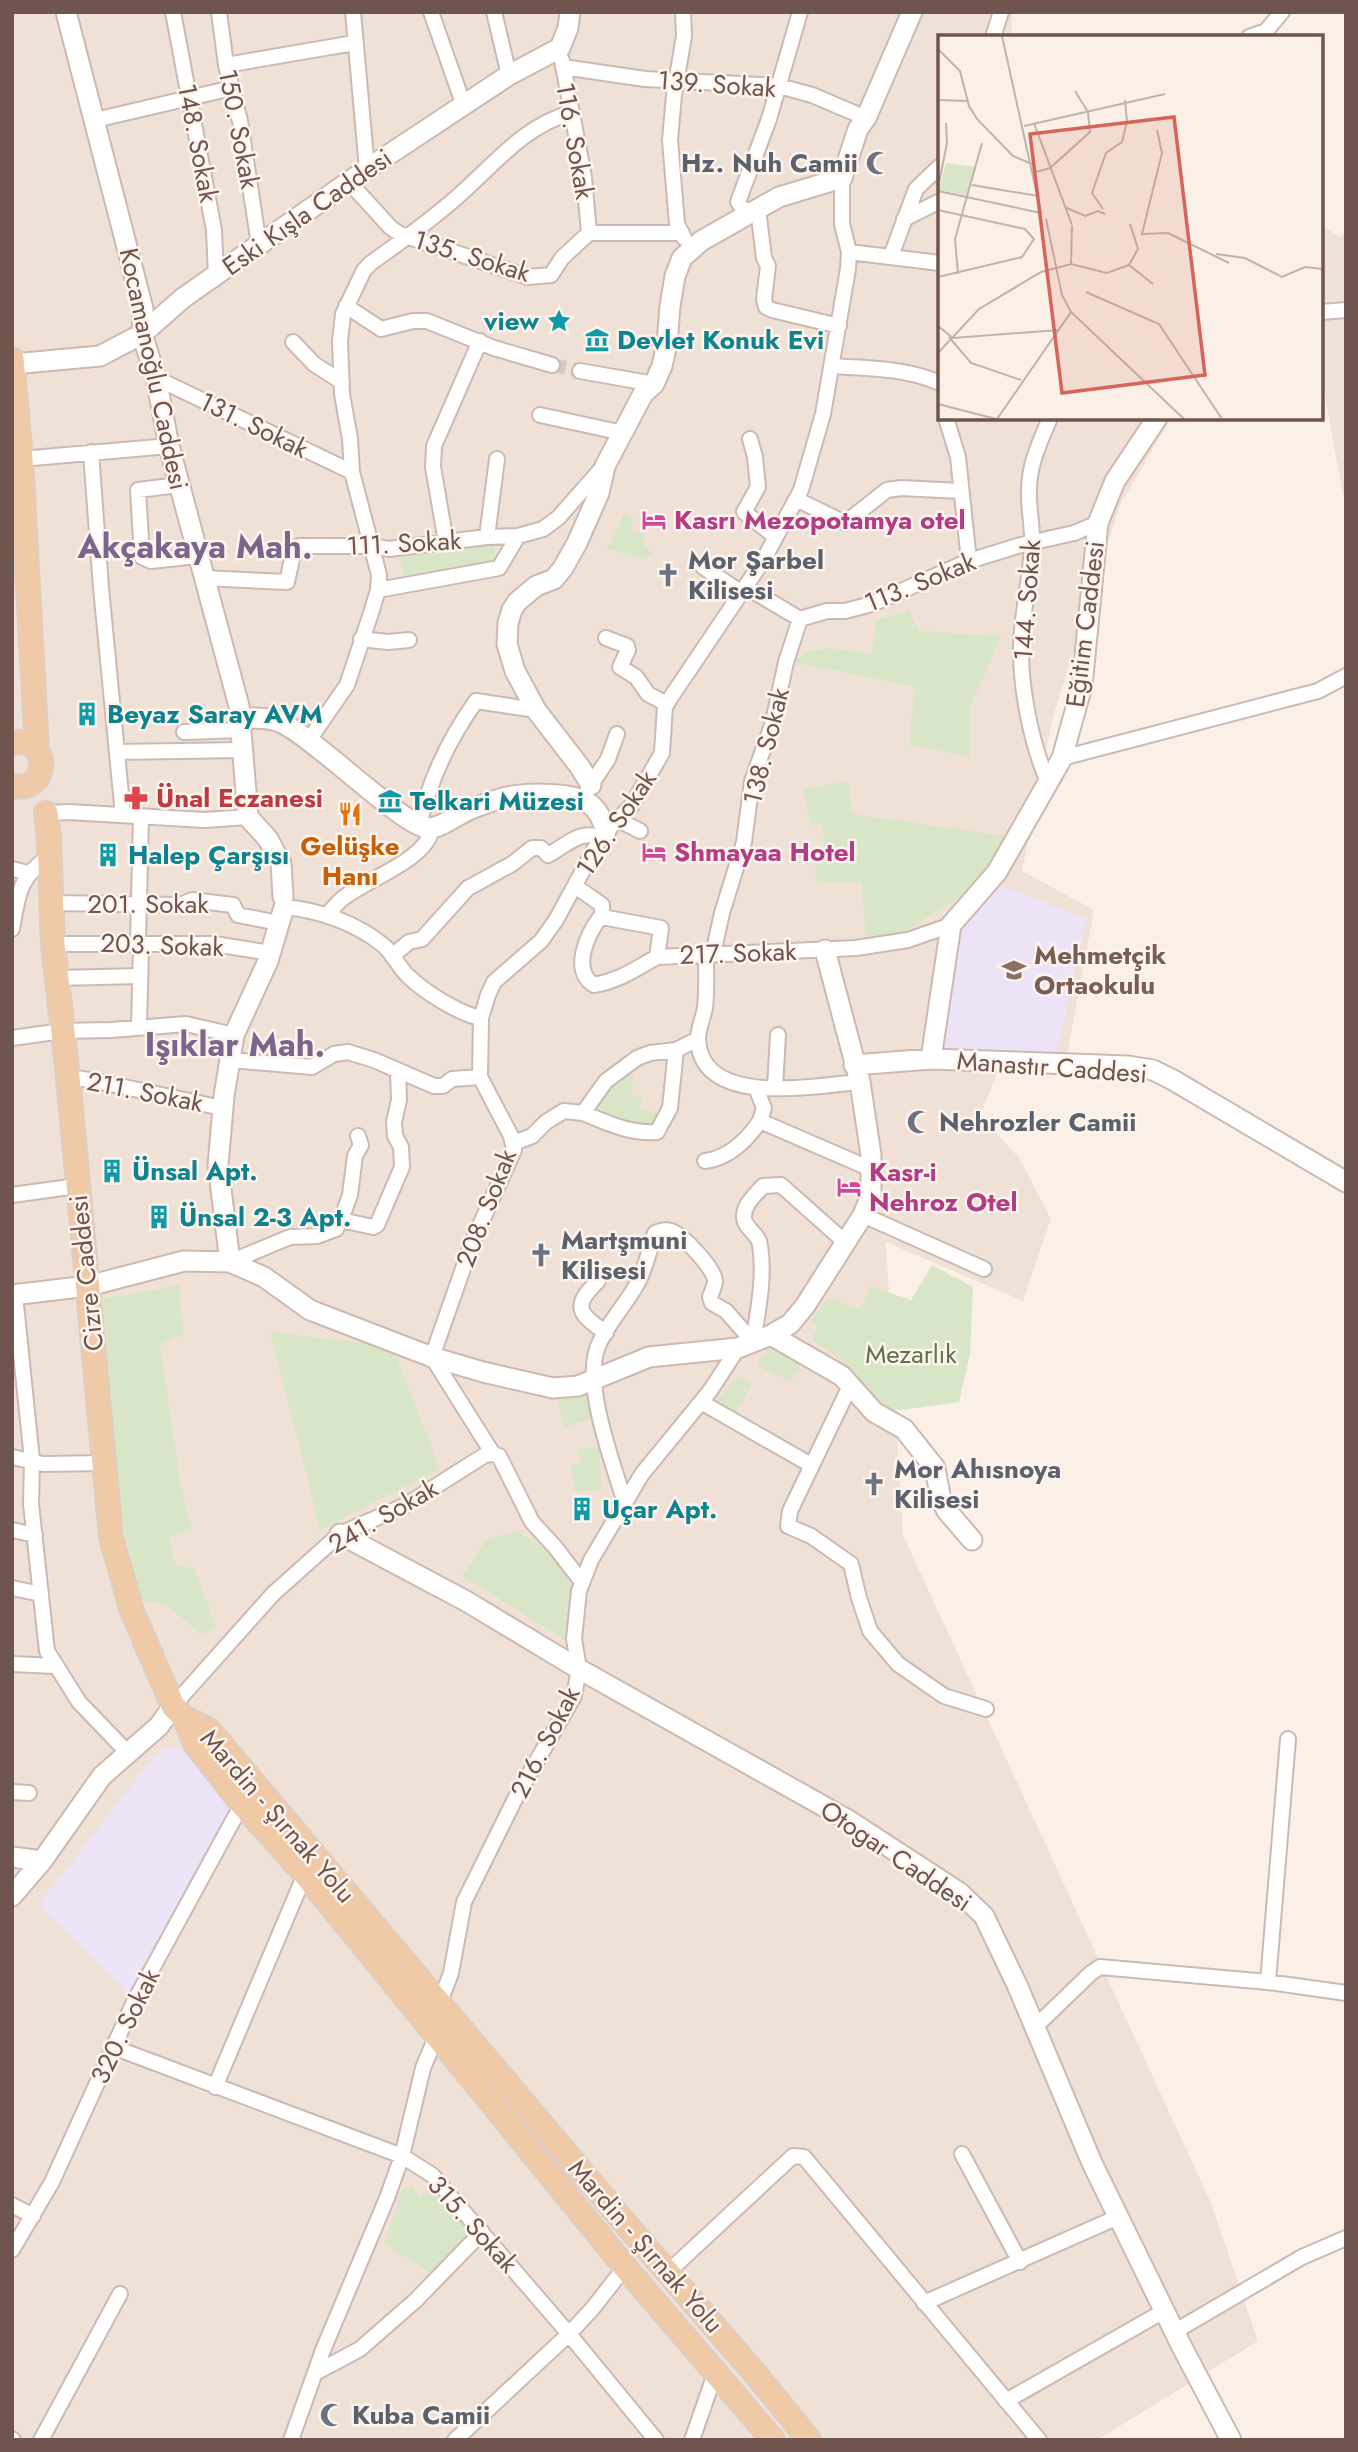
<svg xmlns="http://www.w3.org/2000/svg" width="1358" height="2452" font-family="Jost,sans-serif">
<rect width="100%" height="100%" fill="#faf0e7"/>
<!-- residential -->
<path fill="#f0e1d6" d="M 12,12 L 1012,12 L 1011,37 L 940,37 L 940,418 L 1171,418 L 1120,505 L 1053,717 L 1022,871 L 1094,910 L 1067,1056 L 1001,1064 L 980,1115 L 1020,1159 L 1051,1219 L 1023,1301 L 886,1242 L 903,1535 L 1211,2203 L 1258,2341 L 1097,2440 L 12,2440 Z
M 1321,225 L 1340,237 L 1346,230 L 1346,511 L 1321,374 Z"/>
<!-- education -->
<path fill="#ece3f6" d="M 1000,885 L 1086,919 L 1057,1053 L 944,1049 L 957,943 L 963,926 Z
M 169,1748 L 187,1748 L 230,1810 L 129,1993 L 38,1905 L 155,1755 Z"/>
<!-- green -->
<path fill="#d8e5c7" d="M 624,514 L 634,519 L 630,530 L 646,536 L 643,544 L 652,553 L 646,560 L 607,549 Z
M 494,542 L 496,567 L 404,581 L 400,555 Z
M 909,611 L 919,631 L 1001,636 L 970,707 L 970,757 L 909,745 L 915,687 L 794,662 C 814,640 845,651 872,654 L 876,620 Z
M 848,781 L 852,814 L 1006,836 L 992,864 L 959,897 L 901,934 L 866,936 L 861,882 L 816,883 L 815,847 L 824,847 L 823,825 L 811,824 L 803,789 Z
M 625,1074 L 633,1075 L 631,1095 L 643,1096 L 640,1110 L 656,1112 L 654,1128 L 615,1121 L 614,1115 L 603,1113 L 603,1109 L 595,1108 L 606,1087 Z
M 932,1265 L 973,1287 L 970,1354 L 959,1402 L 902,1410 L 875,1408 L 855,1385 L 857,1372 L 811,1339 L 818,1327 L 811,1321 L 828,1297 L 857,1309 L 864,1303 L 869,1286 L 911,1300 Z
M 179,1285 L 183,1334 L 160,1344 L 180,1483 L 192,1529 L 169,1538 L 175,1564 L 194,1569 L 216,1626 L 202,1635 L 166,1604 L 140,1601 L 114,1480 L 97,1312 L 102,1299 Z
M 270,1332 L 382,1345 L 396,1356 L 440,1469 L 319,1530 L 311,1491 Z
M 777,1345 L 803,1360 L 790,1381 L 757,1366 L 767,1349 Z
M 738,1376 L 752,1383 L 735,1415 L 715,1403 Z
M 590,1392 L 595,1417 L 564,1428 L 558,1399 Z
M 599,1447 L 601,1490 L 576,1491 L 570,1465 L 581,1463 L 577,1449 Z
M 519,1532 C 543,1545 567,1566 573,1594 C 576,1608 572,1629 571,1644 L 463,1576 L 487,1538 Z
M 412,2187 L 419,2198 L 434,2189 L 473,2234 L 433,2274 L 384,2244 L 402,2189 Z"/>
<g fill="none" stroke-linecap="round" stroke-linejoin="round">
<!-- street-tunnel -->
<path stroke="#d8c9c1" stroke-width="14" stroke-dasharray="14 7" stroke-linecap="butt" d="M 552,365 L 580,371"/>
<!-- street casing -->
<g stroke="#ccb9b1" stroke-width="18">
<path id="street" d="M 173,12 L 214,230 L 216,276
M 219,12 L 226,65 L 240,121 L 259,245
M 353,12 L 367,169
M 431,12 L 464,106
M 494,12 L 509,75
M 683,12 L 684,36 L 674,95 L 670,140 L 677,224 L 684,238
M 993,37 L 1001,12
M 1249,37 L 1266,31 L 1282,12
M 562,60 L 584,177 L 589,233
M 226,65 L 354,43
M 563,67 L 645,79 L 779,86 L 812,95 L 866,118
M 95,120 L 232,88
M 349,182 L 391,228 L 400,234 L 528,277 L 551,275 L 562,258 L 589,233 L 682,233
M 758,209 L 764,258 L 768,266 L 764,299 L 766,307 L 772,310 L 839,326
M 747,215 L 738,202 L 769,119 L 800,12
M 904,219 L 940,201
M 849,252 L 940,263
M 891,256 L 916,189 L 940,166
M 346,306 L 381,329 L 413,321 L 427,321 L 494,348 L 552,365
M 1321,312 L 1346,310
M 293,342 L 314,364 L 342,382
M 831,366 C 868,368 905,368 940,383
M 580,371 L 654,384
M 156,378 L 352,472
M 540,415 L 623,433
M 946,418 L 958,457 L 969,561
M 750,439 L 755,457 L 758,487 L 744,512 L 776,537
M 91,452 L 101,588 L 123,815
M 21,459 L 169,446
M 179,485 L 138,490 L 142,557 L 151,561 L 197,556
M 796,499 L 845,523 L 887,490 L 901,488 L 961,491
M 487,537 L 497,459
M 446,542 L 433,467 L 434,446 L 480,341
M 703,567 L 742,593
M 203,578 L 287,582 L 294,550 L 299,546 L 372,546 L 389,549 L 487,537 L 518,536 L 543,529 L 558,518 L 603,467
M 746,587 L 800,619 L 827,611 L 845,611 L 872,604 L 969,561 L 1021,545 L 1074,533 L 1098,523
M 378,590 L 499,568 L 518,536
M 606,638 L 627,646 L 628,650 L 620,667 L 636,677 L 648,694 L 667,704
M 361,639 L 388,642 L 409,640
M 184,732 L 241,730
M 309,740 L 347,685 L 371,613 L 378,590 L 379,575 L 352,472 L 350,439 L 342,394 L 340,341 L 343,314 L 364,270 L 371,263 C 400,242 429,222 456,198 C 492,167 524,125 571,113
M 117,752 L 243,750
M 1062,758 L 1318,691 L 1346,676
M 1048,782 C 1031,743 1020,687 1021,645 C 1022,611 1031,578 1032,544 C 1033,526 1028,508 1029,490 C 1029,464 1040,442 1050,418
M 588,789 L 608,759 L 617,734
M 46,813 L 69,812 L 204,820 L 248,817
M 617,819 L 640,831
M 419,826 C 429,781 449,739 476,701 L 536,710
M 12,869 L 28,873
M 575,886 L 602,905 L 602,917 L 661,928 L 657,957 L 856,948 L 908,940 L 951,925
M 283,900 L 284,907 C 319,910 356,923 383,945 C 393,953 398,966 407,975 C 423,991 459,1014 481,1018
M 51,903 L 180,905 L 192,900 L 233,905 L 238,915 L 279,923
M 327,915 C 332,910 337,903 342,899 C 366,879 428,860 432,828
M 601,916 C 588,933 570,970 594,985 C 619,981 635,969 657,957
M 12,929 C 18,895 19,876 50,856
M 53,944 L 214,944 L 271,953
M 706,954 C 706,972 707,990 705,1008 C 703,1018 698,1029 698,1039 C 701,1109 815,1085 860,1082
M 713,954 L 722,913 L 744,842 L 752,781 L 773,722 L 786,662 L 800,619
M 392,956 L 409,942 L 422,939 L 468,888 L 512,864 L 532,848 L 541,848 L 548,855 C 567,845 579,830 601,837
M 57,978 L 140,976
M 139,1027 L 141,947 L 138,942 L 141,816
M 12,1038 L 62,1031 L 111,1030 L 186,1024 L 234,1035
M 230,1060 L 312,1067 L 334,1054 L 348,1052 L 374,1060 L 434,1086 L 443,1086 L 452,1079 L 480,1077
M 68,1077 L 96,1081 L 222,1108
M 775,1087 L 778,1035
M 756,1088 L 764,1108 L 760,1121 L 871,1169
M 583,1113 C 608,1123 629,1134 657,1132 L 670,1108 L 676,1050
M 514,1143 L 532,1136 L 546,1122 L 564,1111 L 583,1113 L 606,1081 L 637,1058 L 650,1053 L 676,1050 L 698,1039
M 705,1161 C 729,1158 747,1140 760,1121
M 12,1195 L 77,1186
M 863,1215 L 984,1269
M 341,1220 L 350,1195 L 355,1156 L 361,1145 L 358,1136
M 230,1262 L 290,1237 L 317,1236 L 336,1229 L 341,1220 L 373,1227 L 377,1225 L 402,1167 L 401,1147 L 395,1136 L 394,1122 L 399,1100 L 398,1072
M 598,1281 C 571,1307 579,1314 606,1333
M 15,1295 L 32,1460 L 31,1504 L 47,1651 L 79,1702 L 127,1752
M 753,1342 C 758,1311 765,1277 760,1245 C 759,1234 745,1229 744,1218 C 743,1205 755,1195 763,1186 L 781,1185 L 846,1243
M 850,1386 L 790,1511 L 788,1526 L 811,1536 L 851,1564 L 859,1598 L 870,1631 L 898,1664 L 944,1696 L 986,1709
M 701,1402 L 811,1465
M 493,1454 L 432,1357 L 472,1243 L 514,1150 L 511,1136 L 480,1077 L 481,1018 L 488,995 L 494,982 L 541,941 L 556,920 L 601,837 L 632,805 L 662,753 L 665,706 L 764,559 L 801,490 L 823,414 L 848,269 L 849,252 L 842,224 L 842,178
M 12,1457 L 43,1464 L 103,1463
M 625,1503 C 613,1463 584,1388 597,1349 C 605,1326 625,1306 637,1284 C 646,1268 649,1250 655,1233 C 661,1230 665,1229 671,1231 C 683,1235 715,1269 715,1281 C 715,1286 711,1293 710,1297 L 712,1303 L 726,1311 L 753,1342
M 12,1530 L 35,1535
M 12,1588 L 41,1594
M 12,1664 L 55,1666
M 173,1706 L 273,1594 L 340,1534 L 406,1505 L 485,1455 L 493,1454 L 499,1456 L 532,1522 L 555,1547 L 582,1582
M 12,1792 L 29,1793
M 1268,1982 L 1288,1739
M 440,2002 L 451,1973 L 464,1902 L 515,1799 L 574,1696 L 579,1669 L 574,1639 L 579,1591 L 591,1560 L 642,1474 L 710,1391 L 738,1348
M 1035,2027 L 1091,1973 L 1100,1967 L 1268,1982 L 1346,1993
M 113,2047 L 402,2156 L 432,2175 L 569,2334 L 656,2440
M 215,2087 L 305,1874
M 962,2154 L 1020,2262
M 12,2205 L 33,2216
M 12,2250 L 52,2182 L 134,2002 L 242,1804
M 668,2272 L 793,2156 L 804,2157 L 1039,2440
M 924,2303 L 1118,2217
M 1174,2332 L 1302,2257 L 1346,2238
M 315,2373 L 360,2349 L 416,2300 L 482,2232
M 1006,2401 L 1164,2311
M 12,2439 L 13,2440
M 41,2440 L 120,2294
M 291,2440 L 323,2350 L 387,2198 L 402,2156 L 423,2068 L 436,2037
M 455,2440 L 569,2334 L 593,2308 L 625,2267
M 692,2440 L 716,2371"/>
</g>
<!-- secondary casing -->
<g stroke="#ceb8af" stroke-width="23">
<path id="secondary" d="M 66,12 L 143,309 L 142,334 L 156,378 L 169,446 L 239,706 L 248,817 L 268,839 L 281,863 L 283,897
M 13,364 L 100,356 L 142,334 L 183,298 L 367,169 L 509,75 L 560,48 L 568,28 L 570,12
M 240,718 C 253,718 270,717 282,723 C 316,739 404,827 428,828 C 442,828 458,814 471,809 C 484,804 499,798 512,796 C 531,793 574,792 590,804 C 599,811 602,820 606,831
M 591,785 L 580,767 L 536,710 L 515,671 L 507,644 L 508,623 L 512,610 L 517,602 L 536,586 L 554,579 L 563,568 L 577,543 L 599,493 L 605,466 L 643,394 L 654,384 L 662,366 L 667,344 L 670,306 L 675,276 L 682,258 L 701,241 L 779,197 L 842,178 L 858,129 L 866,118 L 912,12
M 931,1059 L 951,925 L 997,872 L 1062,758 L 1082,686 L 1098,523 L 1115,481 L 1157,418
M 854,1065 L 931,1059 L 1128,1066 L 1153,1070 L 1173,1080 L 1346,1182
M 230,1262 L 218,1165 L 224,1096 L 234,1035 L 268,961 L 284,907
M 12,1295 L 88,1286 L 184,1261 L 230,1262 L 264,1277 L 310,1310 L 432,1357 L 483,1372 L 553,1388 L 578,1386 L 649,1357 L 738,1348 L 771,1335 L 790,1324 L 805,1306 L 863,1215 L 871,1195 L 871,1155 L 860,1082 L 825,950
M 771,1335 L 842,1376 L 874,1412 L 904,1429 L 935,1468 L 941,1500 L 947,1511 L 972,1540
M 340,1534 L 466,1601 L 579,1669 L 848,1820 L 960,1893 L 984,1916 L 1018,1987 L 1092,2163 L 1182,2347 L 1231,2440
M 12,1857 L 42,1861
M 12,1896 L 42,1861 L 102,1776 L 159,1726 L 173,1706"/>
</g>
<!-- primary casing -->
<g stroke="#d7cfcd" stroke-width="26">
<path id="primary" d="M 12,359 L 21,459 L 37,751
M 12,743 C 51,735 51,794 12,786
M 46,813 L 49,839 L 53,944 L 68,1077 L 111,1537 L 132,1611 L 173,1706 L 184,1717 L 209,1730 L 624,2222 L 758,2377 L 809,2440
M 184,1717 L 195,1744 L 242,1804 L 305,1874 L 625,2267 L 773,2440"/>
</g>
<!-- street -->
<use href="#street" stroke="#fff" stroke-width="14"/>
<!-- secondary -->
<use href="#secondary" stroke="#fff" stroke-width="19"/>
<!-- primary -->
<use href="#primary" stroke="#f0caa7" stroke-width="23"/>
</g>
<!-- icons -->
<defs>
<g id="mosque-bare" transform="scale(1.89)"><path d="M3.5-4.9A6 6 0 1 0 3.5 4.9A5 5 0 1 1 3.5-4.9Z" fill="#6b7280" stroke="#fdf4ed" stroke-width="2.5" paint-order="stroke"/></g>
<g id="sight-bare" transform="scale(1.89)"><path d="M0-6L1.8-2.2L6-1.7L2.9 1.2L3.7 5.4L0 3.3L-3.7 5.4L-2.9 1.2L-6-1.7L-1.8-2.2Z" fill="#0f9aa8" stroke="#fdf4ed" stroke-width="2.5" paint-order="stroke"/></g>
<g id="museum-bare" transform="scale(1.89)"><path d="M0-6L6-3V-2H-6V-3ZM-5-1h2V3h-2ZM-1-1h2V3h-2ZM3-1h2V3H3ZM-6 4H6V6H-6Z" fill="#0f9aa8" stroke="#fdf4ed" stroke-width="2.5" paint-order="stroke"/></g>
<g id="hotel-bare" transform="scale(1.89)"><path d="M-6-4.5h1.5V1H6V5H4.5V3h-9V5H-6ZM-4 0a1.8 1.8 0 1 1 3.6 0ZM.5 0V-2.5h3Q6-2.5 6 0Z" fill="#d1479c" stroke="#fdf4ed" stroke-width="2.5" paint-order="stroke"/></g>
<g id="church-bare" transform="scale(1.89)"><path d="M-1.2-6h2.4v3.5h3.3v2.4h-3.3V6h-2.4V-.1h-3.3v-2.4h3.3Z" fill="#6b7280" stroke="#fdf4ed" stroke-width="2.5" paint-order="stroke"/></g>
<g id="building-bare" transform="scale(1.89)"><path d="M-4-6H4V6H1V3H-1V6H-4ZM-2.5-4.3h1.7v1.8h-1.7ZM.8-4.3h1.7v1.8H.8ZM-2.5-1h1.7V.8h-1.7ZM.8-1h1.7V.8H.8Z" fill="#0f9aa8" stroke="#fdf4ed" stroke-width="2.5" paint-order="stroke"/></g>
<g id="pharmacy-bare" transform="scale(1.89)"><path d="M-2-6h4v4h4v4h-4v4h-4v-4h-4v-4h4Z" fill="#e0444e" stroke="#fdf4ed" stroke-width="2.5" paint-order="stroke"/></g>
<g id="restaurant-bare" transform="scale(1.89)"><path d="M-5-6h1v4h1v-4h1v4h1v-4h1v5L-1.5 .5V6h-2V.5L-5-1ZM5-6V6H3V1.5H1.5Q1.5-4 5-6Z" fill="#e8710a" stroke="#fdf4ed" stroke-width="2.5" paint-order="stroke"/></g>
<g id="school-bare" transform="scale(1.89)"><path d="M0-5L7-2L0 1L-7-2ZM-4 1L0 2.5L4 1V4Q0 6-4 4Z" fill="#8d6e63" stroke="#fdf4ed" stroke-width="2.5" paint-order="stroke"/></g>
</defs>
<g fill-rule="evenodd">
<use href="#mosque-bare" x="878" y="163"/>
<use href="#sight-bare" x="559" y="321"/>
<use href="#museum-bare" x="597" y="340"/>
<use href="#hotel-bare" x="654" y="520"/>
<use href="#church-bare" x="668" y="575"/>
<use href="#building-bare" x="87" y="714"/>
<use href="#pharmacy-bare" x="136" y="798"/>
<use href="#museum-bare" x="390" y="801"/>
<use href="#restaurant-bare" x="350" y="814"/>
<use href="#hotel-bare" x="654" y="852"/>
<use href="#building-bare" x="108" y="855"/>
<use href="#school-bare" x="1014" y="970"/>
<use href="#mosque-bare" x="919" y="1122"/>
<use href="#building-bare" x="112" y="1171"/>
<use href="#hotel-bare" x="849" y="1187"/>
<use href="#building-bare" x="159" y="1217"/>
<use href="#church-bare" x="541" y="1255"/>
<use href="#church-bare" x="874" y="1484"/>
<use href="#building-bare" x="582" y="1509"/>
<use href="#mosque-bare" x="332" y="2415"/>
</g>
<g text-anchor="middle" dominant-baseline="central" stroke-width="5" stroke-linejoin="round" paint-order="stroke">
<!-- street labels -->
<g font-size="26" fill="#70554e" stroke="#fdf4ed">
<text transform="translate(717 84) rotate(4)">139. Sokak</text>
<text transform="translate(239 129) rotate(79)">150. Sokak</text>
<text transform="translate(575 141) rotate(80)">116. Sokak</text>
<text transform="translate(198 143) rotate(79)">148. Sokak</text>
<text transform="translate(307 212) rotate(-35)">Eski Kışla Caddesi</text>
<text transform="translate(472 256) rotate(17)">135. Sokak</text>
<text transform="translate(154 369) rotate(78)">Kocamanoğlu Caddesi</text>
<text transform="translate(254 425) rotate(26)">131. Sokak</text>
<text transform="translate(404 543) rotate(-3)">111. Sokak</text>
<text transform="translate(920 582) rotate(-22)">113. Sokak</text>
<text transform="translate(1027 600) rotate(-86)">144. Sokak</text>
<text transform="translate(1085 624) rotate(-83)">Eğitim Caddesi</text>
<text transform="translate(766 746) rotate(-76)">138. Sokak</text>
<text transform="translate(616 823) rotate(-56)">126. Sokak</text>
<text x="148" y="904">201. Sokak</text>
<text transform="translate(162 945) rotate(2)">203. Sokak</text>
<text transform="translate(738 953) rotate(-2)">217. Sokak</text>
<text transform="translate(1052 1067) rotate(4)">Manastır Caddesi</text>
<text transform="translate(145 1092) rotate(11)">211. Sokak</text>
<text transform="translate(486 1208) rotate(-69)">208. Sokak</text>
<text transform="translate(86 1273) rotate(-96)">Cizre Caddesi</text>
<text transform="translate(383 1516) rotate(-30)">241. Sokak</text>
<text transform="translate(545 1742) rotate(-63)">216. Sokak</text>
<text transform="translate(278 1816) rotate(49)">Mardin - Şırnak Yolu</text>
<text transform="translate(896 1856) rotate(34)">Otogar Caddesi</text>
<text transform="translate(125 2026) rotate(-64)">320. Sokak</text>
<text transform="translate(473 2224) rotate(48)">315. Sokak</text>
<text transform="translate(646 2246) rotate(49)">Mardin - Şırnak Yolu</text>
</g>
<!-- worship labels -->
<g font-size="26" font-weight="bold" fill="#5b616d" stroke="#fdf4ed" text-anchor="start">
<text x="858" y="163" text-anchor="end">Hz. Nuh Camii</text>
<text x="688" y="560">Mor Şarbel<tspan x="688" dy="30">Kilisesi</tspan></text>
<text x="939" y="1122">Nehrozler Camii</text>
<text x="561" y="1240">Martşmuni<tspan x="561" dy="30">Kilisesi</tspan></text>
<text x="894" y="1469">Mor Ahısnoya<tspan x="894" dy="30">Kilisesi</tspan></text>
<text x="352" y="2415">Kuba Camii</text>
</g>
<!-- culture labels -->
<g font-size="26" font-weight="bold" fill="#0d838f" stroke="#fdf4ed" text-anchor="start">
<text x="539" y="321" text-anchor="end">view</text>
<text x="617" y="340">Devlet Konuk Evi</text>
<text x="107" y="714">Beyaz Saray AVM</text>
<text x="410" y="801">Telkari Müzesi</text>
<text x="128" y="855">Halep Çarşısı</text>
<text x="132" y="1171">Ünsal Apt.</text>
<text x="179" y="1217">Ünsal 2-3 Apt.</text>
<text x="602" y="1509">Uçar Apt.</text>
</g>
<!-- hotel labels -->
<g font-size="26" font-weight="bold" fill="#b23c85" stroke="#fdf4ed" text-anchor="start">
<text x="674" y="520">Kasrı Mezopotamya otel</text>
<text x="674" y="852">Shmayaa Hotel</text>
<text x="869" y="1172">Kasr-i<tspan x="869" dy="30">Nehroz Otel</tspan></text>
</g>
<!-- health labels -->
<g font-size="26" font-weight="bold" fill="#be3a42" stroke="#fdf4ed" text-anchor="start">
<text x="156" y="798">Ünal Eczanesi</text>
</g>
<!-- food labels -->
<g font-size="26" font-weight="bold" fill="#c56008" stroke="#fdf4ed">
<text x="350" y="846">Gelüşke<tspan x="350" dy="30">Hanı</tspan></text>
</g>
<!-- education labels -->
<g font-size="26" font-weight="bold" fill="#785e54" stroke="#fdf4ed" text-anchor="start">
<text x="1034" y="955">Mehmetçik<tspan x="1034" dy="30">Ortaokulu</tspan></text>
</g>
<!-- park labels -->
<g font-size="26" fill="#5c7448" stroke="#fdf4ed">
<text x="911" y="1354">Mezarlık</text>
</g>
<!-- district labels -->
<g font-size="33" font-weight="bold" fill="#7a668c" stroke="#fdf4ed">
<text x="195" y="546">Akçakaya Mah.</text>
<text x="235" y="1044">Işıklar Mah.</text>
</g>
</g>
<!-- overview -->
<g transform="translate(938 35)">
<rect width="385" height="385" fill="#faf0e7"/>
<path d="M 8,128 L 38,132 L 30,161 L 1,155 Z" fill="#d8e5c7"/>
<path fill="none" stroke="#c3b2aa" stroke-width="2" d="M 0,14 L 22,36 L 31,71 L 39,84 L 75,121 L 94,129M 0,65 L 30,66M 96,88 L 134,190M 86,91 L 227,59M 98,137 L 112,133 L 152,97 L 150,77 L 137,56M 34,150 L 100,161M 0,153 L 9,108 L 8,88M 0,156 L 103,178 L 64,1M 127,172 L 147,181 L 160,176 L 167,179M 165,174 L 154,158 L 168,118 L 184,107 L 189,87 L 187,65M 0,175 L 87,194 L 96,204 L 84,222 L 0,242M 108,184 L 124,260 L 133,277 L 246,384M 203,199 L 230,198 L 291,228M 204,199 L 224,118 L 219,95M 278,219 L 307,223 L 344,242 L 367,232 L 385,234M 133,229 L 134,191M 191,230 L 215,249M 20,239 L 17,204 L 44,108M 148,257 L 221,289 L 284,384M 0,291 L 15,303 L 121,295M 11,302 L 33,328 L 83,345M 0,318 L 41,274 L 103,237 L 133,229 L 169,238 L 191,230 L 200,214 L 192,189M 0,369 L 58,384M 59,384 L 133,277"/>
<path fill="#d5645a" fill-opacity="0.15" stroke="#d5645a" stroke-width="3.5" d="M 236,82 L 267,340 L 124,358 L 92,99 Z"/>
<rect width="385" height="385" fill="none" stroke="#70554e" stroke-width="3.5"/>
</g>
<!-- border -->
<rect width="1358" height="2452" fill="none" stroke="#70554e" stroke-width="28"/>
</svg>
